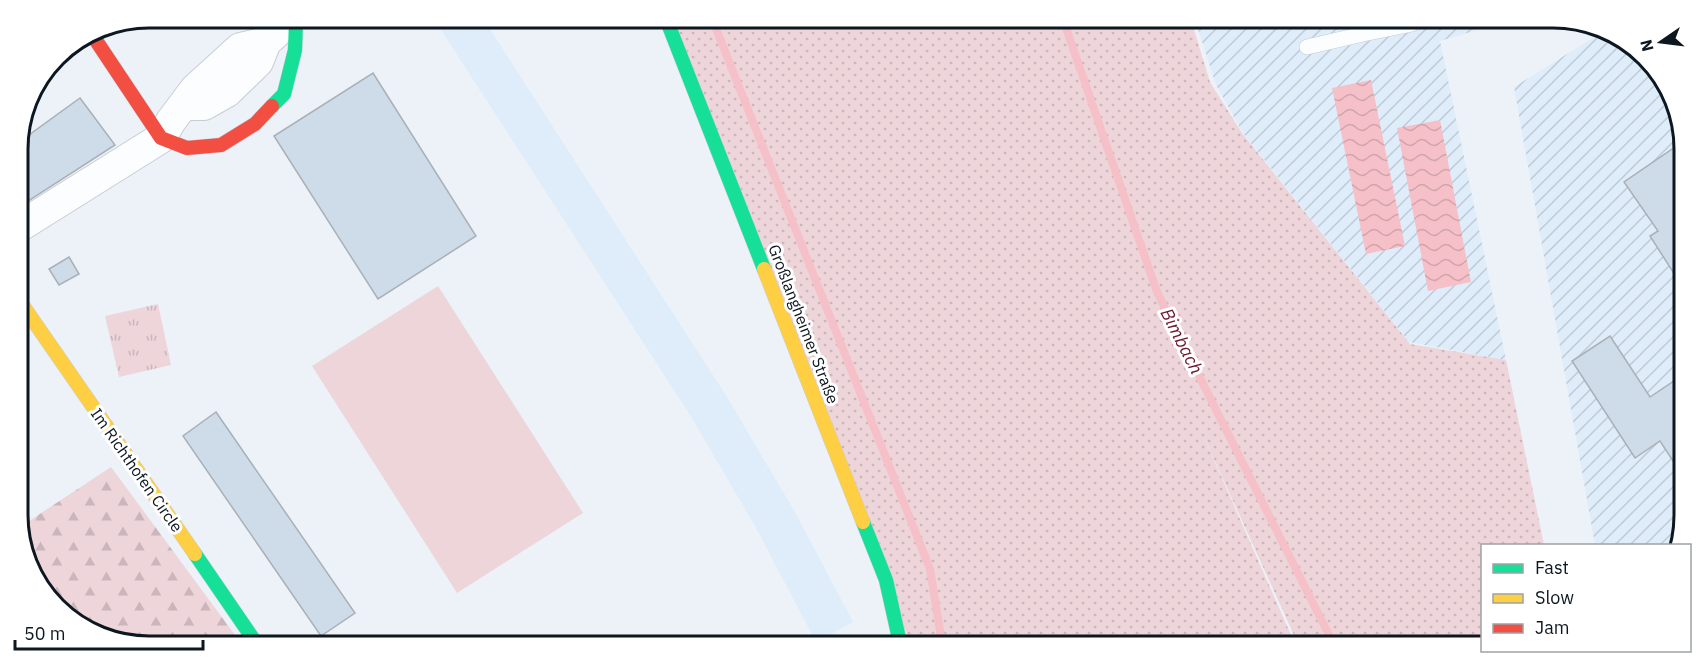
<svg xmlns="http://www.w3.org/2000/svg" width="1703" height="664" font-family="'IBM Plex Sans',sans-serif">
<defs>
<pattern id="industrial-furrows" width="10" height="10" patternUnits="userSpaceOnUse" patternTransform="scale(1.5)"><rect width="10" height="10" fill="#dfecfa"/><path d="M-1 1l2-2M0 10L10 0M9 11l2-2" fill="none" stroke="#becad6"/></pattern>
<pattern id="grass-dots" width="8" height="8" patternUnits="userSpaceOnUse" patternTransform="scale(1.5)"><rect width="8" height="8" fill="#edd5da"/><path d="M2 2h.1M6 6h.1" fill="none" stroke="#cab6bb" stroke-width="1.8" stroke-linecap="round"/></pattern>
<pattern id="forest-firs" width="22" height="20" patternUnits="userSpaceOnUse" patternTransform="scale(1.5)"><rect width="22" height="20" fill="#edd5da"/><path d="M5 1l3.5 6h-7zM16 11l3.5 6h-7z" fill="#cab6bb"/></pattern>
<pattern id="park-tufts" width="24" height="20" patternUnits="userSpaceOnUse" patternTransform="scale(1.5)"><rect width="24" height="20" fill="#edd5da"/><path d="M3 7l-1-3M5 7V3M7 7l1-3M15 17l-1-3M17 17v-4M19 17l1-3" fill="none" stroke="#cab6bb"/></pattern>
<pattern id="water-waves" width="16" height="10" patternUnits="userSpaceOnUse" patternTransform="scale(1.5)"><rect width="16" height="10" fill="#f5c0c8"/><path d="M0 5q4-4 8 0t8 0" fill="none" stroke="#d1a4ac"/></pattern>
</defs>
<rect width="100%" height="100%" fill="#ecf2f8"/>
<!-- built -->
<path fill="#dfecfa" d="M 434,19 L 484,20 L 727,397 L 796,514 L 853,622 L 816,642 L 755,526 L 690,415 Z"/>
<!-- industrial -->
<path fill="url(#industrial-furrows)" d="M 1196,23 L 1490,25 L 1474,31 L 1440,41 L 1506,360 L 1409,342 L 1243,133 L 1216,85 Z
M 1604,31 L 1652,63 L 1684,132 L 1678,545 L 1595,545 L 1514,87 Z"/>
<!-- grass -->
<path fill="url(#grass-dots)" d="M 675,21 L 1192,23 L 1210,82 L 1242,133 L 1410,344 L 1506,360 L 1544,545 L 1482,546 L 1482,645 L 1298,644 L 1199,426 L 1295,644 L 910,643 Z"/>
<!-- forest -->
<path fill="url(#forest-firs)" d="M 111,467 L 238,639 L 107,639 L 51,601 L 20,539 L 20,527 Z"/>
<!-- park -->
<path fill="url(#park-tufts)" d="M 158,304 L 171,365 L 119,377 L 105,316 Z"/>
<!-- pitch -->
<path fill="#edd5da" d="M 438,286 L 583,513 L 457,593 L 312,366 Z"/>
<!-- water -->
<path fill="url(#water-waves)" d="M 1371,80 L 1405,246 L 1366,254 L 1332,88 Z
M 1440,120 L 1471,282 L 1428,291 L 1397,128 Z"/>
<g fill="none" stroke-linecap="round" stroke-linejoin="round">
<!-- stream -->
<path stroke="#f5c0c8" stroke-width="8" d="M 713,21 L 930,569 L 942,643
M 1064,22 L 1157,292 L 1334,645"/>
</g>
<!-- building -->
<path fill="#cedbe8" stroke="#a9b0b7" stroke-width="1.5" d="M 373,73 L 476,236 L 378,299 L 274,136 Z
M 80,98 L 115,145 L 19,207 L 18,143 Z
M 1684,141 L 1684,154 L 1682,286 L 1650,236 L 1658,231 L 1624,182 Z
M 69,257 L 79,274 L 59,285 L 49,269 Z
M 1610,336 L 1650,397 L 1680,377 L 1679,470 L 1660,441 L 1635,458 L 1572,361 Z
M 216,412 L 355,613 L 321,636 L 183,436 Z"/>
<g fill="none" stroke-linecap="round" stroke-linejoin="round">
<!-- lane casing -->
<g stroke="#c6ced5" stroke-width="16">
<path id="lane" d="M 1361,24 L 1363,34 L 1412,24
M 1307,47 L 1363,34"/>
</g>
<!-- street casing -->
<g stroke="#c6ced5" stroke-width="32">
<path id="street" d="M 184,105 L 204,105 L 227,92 L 258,62 L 266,42 L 275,34
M 19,227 L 161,138 L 171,121 L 195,89 L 240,48 L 266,42"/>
</g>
<!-- fast casing -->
<g stroke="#c6ced5" stroke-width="15">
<path id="fast" d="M 667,21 L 764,269
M 272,106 L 284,94 L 295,50 L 296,19
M 863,522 L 886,580 L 900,643
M 195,554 L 254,640"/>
</g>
<!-- slow casing -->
<g stroke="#c6ced5" stroke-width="15">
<path id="slow" d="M 764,269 L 863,522
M 19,300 L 195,554"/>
</g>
<!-- jam casing -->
<g stroke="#c6ced5" stroke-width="15">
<path id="jam" d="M 91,33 L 161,138 L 187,148 L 221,145 L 255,124 L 272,106"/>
</g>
<!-- lane -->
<use href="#lane" stroke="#fcfdfe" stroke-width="15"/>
<!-- street -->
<use href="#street" stroke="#fcfdfe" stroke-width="30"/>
<!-- fast -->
<use href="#fast" stroke="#16e098" stroke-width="14"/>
<!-- slow -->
<use href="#slow" stroke="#ffcf43" stroke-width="14"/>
<!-- jam -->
<use href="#jam" stroke="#f24e42" stroke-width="14"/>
</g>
<g text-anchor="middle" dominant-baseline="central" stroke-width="6" stroke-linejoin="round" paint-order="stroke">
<!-- street labels -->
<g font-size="16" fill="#0d1720" stroke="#fff">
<text transform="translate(804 324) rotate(69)">Großlangheimer Straße</text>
<text transform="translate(137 470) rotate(55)">Im Richthofen Circle</text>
</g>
<!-- water labels -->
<g font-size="18" font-style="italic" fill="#6d142a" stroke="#fff">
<text transform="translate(1182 341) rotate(63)">Bimbach</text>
</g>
</g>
<!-- crop -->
<path d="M0 0H1703V664H0ZM149 28H1553A121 121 0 0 1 1674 149V515A121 121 0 0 1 1553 636H149A121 121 0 0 1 28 515V149A121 121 0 0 1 149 28Z" fill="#fff" fill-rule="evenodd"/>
<path fill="none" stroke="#0d1720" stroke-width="3" d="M149 28H1553A121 121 0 0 1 1674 149V515A121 121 0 0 1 1553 636H149A121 121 0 0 1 28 515V149A121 121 0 0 1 149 28Z"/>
<!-- legend -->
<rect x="1481" y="544" width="210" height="108" fill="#ffffff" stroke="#9ea2a6" stroke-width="1.5"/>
<rect x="1493" y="564" width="30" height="9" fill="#16e098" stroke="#9ea2a6" stroke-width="1.5"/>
<text x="1535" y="574" font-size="18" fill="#0d1720">Fast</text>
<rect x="1493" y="594" width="30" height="9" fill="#ffcf43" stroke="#9ea2a6" stroke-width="1.5"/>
<text x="1535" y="604" font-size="18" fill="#0d1720">Slow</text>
<rect x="1493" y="624" width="30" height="9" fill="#f24e42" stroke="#9ea2a6" stroke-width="1.5"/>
<text x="1535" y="634" font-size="18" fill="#0d1720">Jam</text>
<!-- north arrow -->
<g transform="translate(1661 42) rotate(256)" stroke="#ffffff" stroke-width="4.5" paint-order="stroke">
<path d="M0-4.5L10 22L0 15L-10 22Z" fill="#0d1720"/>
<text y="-9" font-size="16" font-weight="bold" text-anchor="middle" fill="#0d1720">N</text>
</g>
<!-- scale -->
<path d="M15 640v9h188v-9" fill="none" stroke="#0d1720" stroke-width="3"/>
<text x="24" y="640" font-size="18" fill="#0d1720" stroke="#ffffff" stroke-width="4.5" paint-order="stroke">50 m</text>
</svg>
